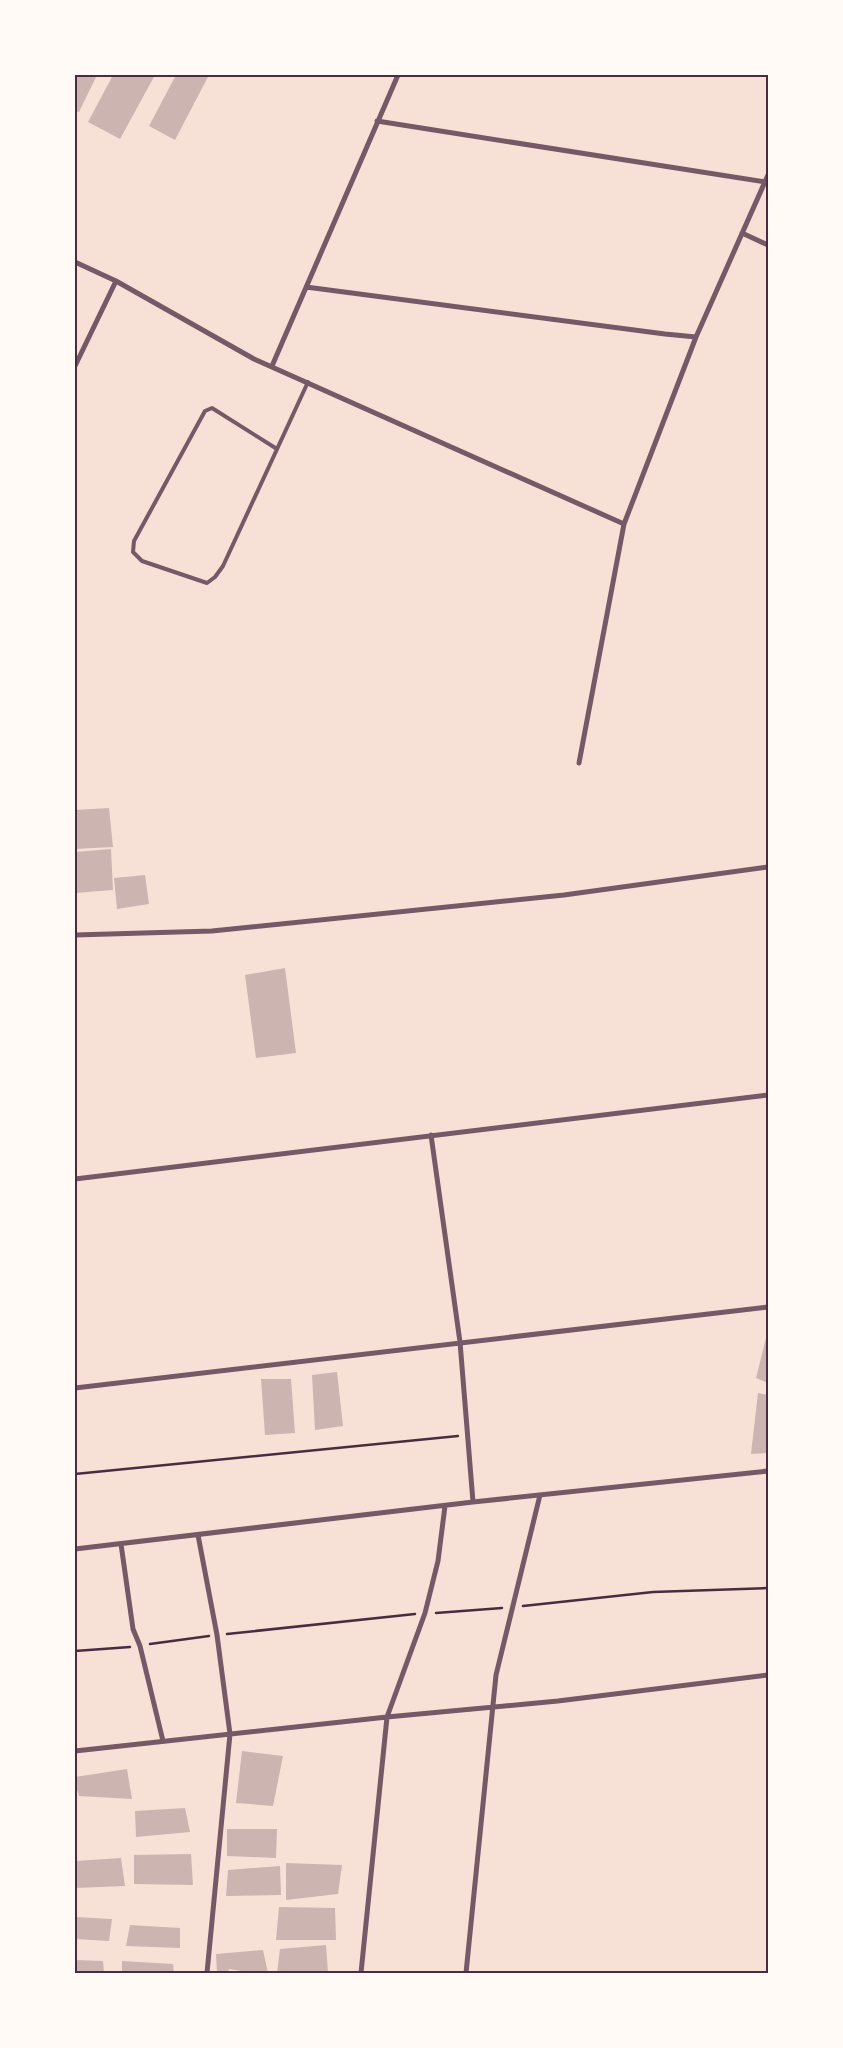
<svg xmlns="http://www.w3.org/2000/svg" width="843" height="2048" font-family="'Space Grotesk',sans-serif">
<rect width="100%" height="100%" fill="#f7e1d7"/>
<!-- building -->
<path fill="#ccb4b1" d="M 75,75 L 97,75 L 79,112 L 75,111 Z
M 113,75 L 155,75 L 120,139 L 88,122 Z
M 176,75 L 209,75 L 175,140 L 149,126 Z
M 109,808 L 113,847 L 75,849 L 75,810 Z
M 111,849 L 113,890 L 75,893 L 75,852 Z
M 145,875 L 149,904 L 117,909 L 114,878 Z
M 285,968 L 296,1053 L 256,1058 L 245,975 Z
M 767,1334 L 768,1334 L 768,1383 L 756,1378 Z
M 337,1372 L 343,1426 L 315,1430 L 312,1375 Z
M 261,1379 L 291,1379 L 295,1433 L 265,1435 Z
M 758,1393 L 768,1395 L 768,1453 L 751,1454 Z
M 242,1751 L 283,1756 L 273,1806 L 236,1803 Z
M 127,1769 L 132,1799 L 79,1796 L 75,1783 L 75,1777 Z
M 185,1808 L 190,1832 L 136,1837 L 135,1811 Z
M 227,1829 L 277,1829 L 276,1858 L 227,1856 Z
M 191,1854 L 193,1885 L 134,1884 L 134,1855 Z
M 121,1858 L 125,1886 L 75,1888 L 75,1861 Z
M 286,1863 L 342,1865 L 338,1894 L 286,1900 Z
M 280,1866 L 281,1895 L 226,1896 L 228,1870 Z
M 279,1907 L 335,1908 L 336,1940 L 276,1940 Z
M 75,1917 L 112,1919 L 109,1941 L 75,1939 Z
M 130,1925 L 180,1928 L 180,1948 L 126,1946 Z
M 326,1945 L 328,1972 L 277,1973 L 280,1949 Z
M 263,1950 L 268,1973 L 254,1973 L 229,1969 L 228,1973 L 217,1973 L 216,1954 Z
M 75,1960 L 103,1961 L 104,1973 L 75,1973 Z
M 122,1961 L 173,1964 L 174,1973 L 122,1973 Z"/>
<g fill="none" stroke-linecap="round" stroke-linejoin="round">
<!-- path -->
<path stroke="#4a2c40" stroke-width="2.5" d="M 75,1474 L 458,1436
M 523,1606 L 653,1592 L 768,1588
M 436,1613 L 502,1608
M 227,1634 L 415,1614
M 150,1644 L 209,1636
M 75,1651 L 130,1647"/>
<!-- service -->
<path stroke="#755966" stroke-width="4" d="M 277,449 L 212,408 L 205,411 L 134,541 L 133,552 L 142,561 L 207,583 L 215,577 L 223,566 L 308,382"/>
<!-- minor -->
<path stroke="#755966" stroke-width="5" d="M 377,121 L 765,182
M 742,233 L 768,245
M 75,262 L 116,281 L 254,359 L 624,524
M 306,287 L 665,334 L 696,337
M 75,366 L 116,281
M 272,366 L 398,75
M 579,763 L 624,524 L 696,337 L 768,175
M 75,935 L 212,931 L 564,895 L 768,867
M 431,1135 L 460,1342 L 473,1502
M 75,1179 L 768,1095
M 75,1388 L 768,1307
M 198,1535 L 217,1635 L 230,1734 L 207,1973
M 121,1544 L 133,1629 L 140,1646 L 163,1741
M 75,1549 L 473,1502 L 768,1471
M 75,1751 L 387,1717 L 425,1613 L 438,1561 L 445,1506
M 361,1973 L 387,1717 L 558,1701 L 768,1675
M 466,1973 L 496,1675 L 540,1495"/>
</g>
<!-- border -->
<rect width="843" height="2048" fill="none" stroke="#fffaf5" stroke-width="152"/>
<rect x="76" y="76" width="691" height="1896" fill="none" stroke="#4a2c40" stroke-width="2"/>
</svg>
